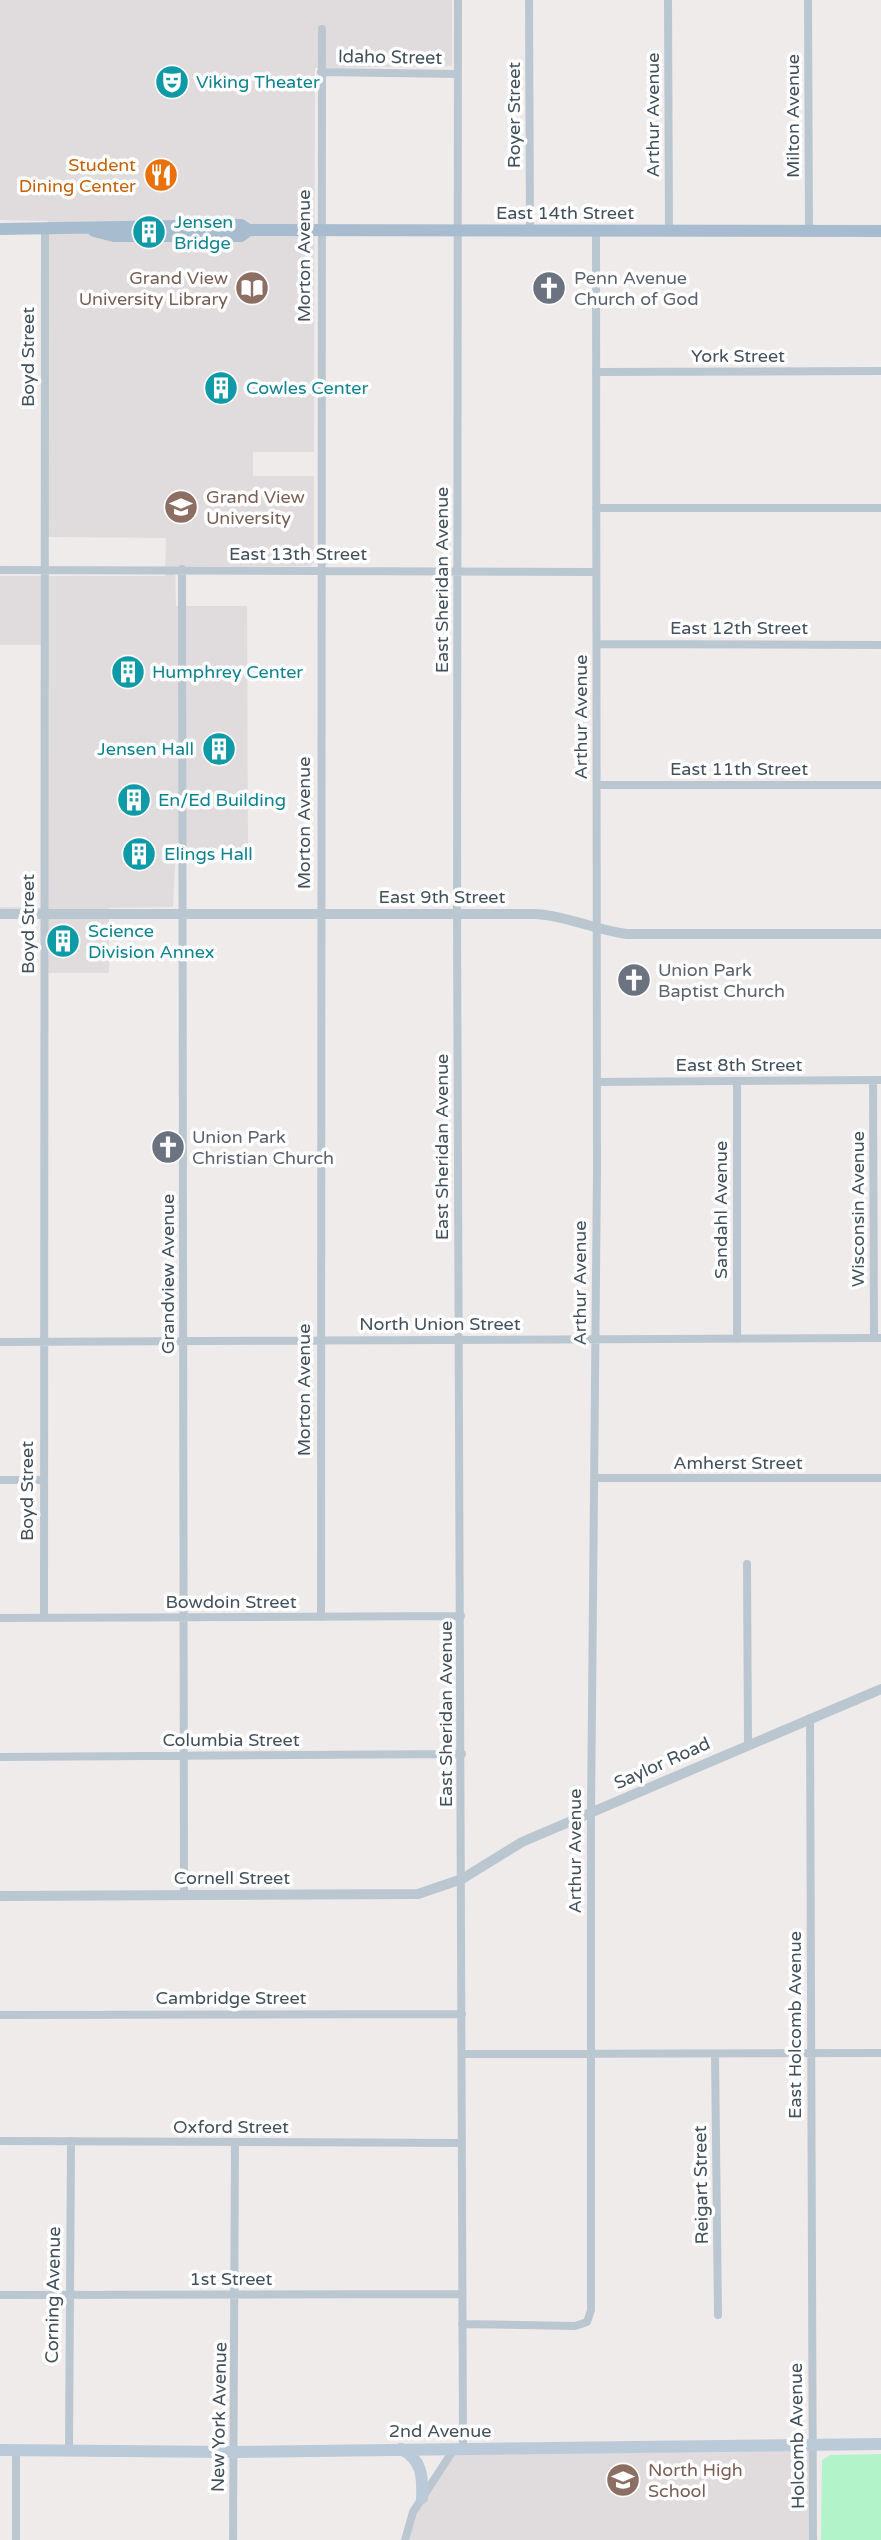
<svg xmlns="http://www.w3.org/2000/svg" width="881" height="2540" font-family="'Varela Round',sans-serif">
<rect width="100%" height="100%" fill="#efebeb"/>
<!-- education -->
<path fill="#e0dcdd" d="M 0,0 L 452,0 L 452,66 L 315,68 L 314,452 L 253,452 L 253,476 L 314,476 L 314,562 L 310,566 L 175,566 L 176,606 L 247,606 L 248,849 L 176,849 L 173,907 L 109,908 L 109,973 L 47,973 L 47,914 L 0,914 L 0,907 L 47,908 L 47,645 L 0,645 L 0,576 L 165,576 L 166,538 L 48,537 L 48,221 L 0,220 Z
M 812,2445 L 813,2540 L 405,2540 L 405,2531 L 454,2449 Z"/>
<!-- green -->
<path fill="#b3f3ca" d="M 881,2454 L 881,2540 L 821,2540 L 822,2460 L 831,2455 Z"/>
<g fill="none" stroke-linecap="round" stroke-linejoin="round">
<!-- minor -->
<path stroke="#bac7d0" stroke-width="8" d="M 458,0 L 457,915 L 463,2449
M 529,0 L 530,231
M 668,0 L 669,231
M 808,0 L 809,231
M 321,72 L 458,74
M 596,372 L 881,371
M 596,508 L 881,508
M 182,569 L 184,1896
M 0,570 L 596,572
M 597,644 L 881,645
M 597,785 L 881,785
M 873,1080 L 874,1338
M 597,1082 L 881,1080
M 737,1339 L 737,1081
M 0,1342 L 881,1338
M 596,1478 L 881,1478
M 0,1480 L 43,1480
M 747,1564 L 748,1744
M 321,1617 L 322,29
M 0,1618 L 461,1616
M 44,1618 L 45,229
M 810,1718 L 813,2540
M 0,1757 L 462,1754
M 0,2015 L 462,2014
M 462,2054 L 881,2053
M 715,2054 L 718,2315
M 0,2141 L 462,2143
M 0,2295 L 462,2294
M 462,2324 L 575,2326 L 587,2322 L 591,2310 L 591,1813 L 597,1169 L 596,231
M 69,2450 L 71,2141
M 16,2540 L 16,2450
M 233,2540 L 235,2143
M 405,2540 L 413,2512 L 454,2449"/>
<!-- tertiary -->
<path stroke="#bac7d0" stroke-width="10" d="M 0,914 L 533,914 C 566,915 594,930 627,934 L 881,934
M 0,1896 L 418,1894 L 462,1879 L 522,1842 L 881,1689"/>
<!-- secondary -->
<path stroke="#bbcad8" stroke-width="12" d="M 401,2449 C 422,2459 423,2477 422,2498
M 0,2450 L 234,2452 L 881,2444"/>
<!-- primary -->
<path stroke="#a7bccf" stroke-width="12" d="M 0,229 L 241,225 L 249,230 L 881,231
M 94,231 L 114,236 L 241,236 L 249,230"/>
</g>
<!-- icons -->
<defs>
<g id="theatre-disc" transform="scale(1.75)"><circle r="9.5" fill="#0f9aa8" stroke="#fff"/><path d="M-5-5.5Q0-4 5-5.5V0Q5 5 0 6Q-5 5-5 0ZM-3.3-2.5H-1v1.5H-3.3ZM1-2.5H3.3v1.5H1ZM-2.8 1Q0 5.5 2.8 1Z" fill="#fff"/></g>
<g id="restaurant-disc" transform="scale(1.75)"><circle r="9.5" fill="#e8710a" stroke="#fff"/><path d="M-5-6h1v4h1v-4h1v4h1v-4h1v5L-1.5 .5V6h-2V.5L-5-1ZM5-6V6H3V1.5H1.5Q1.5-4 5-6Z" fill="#fff"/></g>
<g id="building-disc" transform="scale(1.75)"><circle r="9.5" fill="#0f9aa8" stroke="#fff"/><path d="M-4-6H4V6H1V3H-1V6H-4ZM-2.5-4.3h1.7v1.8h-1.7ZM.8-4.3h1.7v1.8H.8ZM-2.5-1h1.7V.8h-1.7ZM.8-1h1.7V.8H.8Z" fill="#fff"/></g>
<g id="library-disc" transform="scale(1.75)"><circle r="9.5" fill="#8d6e63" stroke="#fff"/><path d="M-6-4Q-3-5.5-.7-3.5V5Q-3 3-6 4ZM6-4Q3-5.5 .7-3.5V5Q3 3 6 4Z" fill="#fff"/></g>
<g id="church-disc" transform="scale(1.75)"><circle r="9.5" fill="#6b7280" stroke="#fff"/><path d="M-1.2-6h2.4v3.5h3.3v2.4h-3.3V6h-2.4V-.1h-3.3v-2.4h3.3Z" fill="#fff"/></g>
<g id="university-disc" transform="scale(1.75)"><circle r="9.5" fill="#8d6e63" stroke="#fff"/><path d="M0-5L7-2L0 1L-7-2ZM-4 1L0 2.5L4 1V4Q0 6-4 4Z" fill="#fff"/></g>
<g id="school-disc" transform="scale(1.75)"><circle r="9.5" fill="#8d6e63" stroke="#fff"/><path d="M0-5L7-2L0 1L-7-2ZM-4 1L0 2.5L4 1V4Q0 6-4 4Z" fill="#fff"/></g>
</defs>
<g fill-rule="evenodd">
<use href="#theatre-disc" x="172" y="82"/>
<use href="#restaurant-disc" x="161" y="175"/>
<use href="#building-disc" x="149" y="232"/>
<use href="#library-disc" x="252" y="288"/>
<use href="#church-disc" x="549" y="288"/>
<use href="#building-disc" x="221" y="388"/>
<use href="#university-disc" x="181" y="507"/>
<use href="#building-disc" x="128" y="672"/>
<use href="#building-disc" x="219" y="749"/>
<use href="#building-disc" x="134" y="800"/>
<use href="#building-disc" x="139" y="854"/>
<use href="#building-disc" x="63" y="941"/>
<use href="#church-disc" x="634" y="980"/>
<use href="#church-disc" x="168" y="1147"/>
<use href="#school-disc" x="623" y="2480"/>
</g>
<g text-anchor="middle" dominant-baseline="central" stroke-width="7" stroke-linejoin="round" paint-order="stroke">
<!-- street labels -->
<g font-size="18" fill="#42505b" stroke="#fff">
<text transform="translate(390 57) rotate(1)">Idaho Street</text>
<text transform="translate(514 115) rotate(-90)">Royer Street</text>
<text transform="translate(653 115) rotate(-90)">Arthur Avenue</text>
<text transform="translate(793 116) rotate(-90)">Milton Avenue</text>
<text x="565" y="213">East 14th Street</text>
<text transform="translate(304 256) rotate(-90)">Morton Avenue</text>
<text x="738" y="356">York Street</text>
<text transform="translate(28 357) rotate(-90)">Boyd Street</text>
<text x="298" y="554">East 13th Street</text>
<text transform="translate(442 580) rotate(-90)">East Sheridan Avenue</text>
<text x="739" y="628">East 12th Street</text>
<text transform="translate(581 717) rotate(-90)">Arthur Avenue</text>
<text x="739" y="769">East 11th Street</text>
<text transform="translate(304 823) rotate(-90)">Morton Avenue</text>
<text x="442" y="897">East 9th Street</text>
<text transform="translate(28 924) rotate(-90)">Boyd Street</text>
<text x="739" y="1065">East 8th Street</text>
<text transform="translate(442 1147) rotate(-90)">East Sheridan Avenue</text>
<text transform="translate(858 1209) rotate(-90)">Wisconsin Avenue</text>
<text transform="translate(721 1210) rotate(-90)">Sandahl Avenue</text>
<text transform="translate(168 1274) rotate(-90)">Grandview Avenue</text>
<text transform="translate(580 1283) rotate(-90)">Arthur Avenue</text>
<text x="440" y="1324">North Union Street</text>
<text transform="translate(304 1390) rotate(-90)">Morton Avenue</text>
<text x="738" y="1463">Amherst Street</text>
<text transform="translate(27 1491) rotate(-90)">Boyd Street</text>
<text x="231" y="1602">Bowdoin Street</text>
<text transform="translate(446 1714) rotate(-90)">East Sheridan Avenue</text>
<text x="231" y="1740">Columbia Street</text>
<text transform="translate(662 1763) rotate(-24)">Saylor Road</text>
<text transform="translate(575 1851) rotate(-90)">Arthur Avenue</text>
<text x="232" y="1878">Cornell Street</text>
<text x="231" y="1998">Cambridge Street</text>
<text transform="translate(795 2025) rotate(-90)">East Holcomb Avenue</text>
<text x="231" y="2127">Oxford Street</text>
<text transform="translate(701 2185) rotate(-91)">Reigart Street</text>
<text x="231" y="2279">1st Street</text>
<text transform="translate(53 2295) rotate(-89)">Corning Avenue</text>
<text transform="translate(219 2417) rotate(-89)">New York Avenue</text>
<text x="440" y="2431">2nd Avenue</text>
<text transform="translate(797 2436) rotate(-91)">Holcomb Avenue</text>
</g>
<!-- culture labels -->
<g font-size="18" fill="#0d838f" stroke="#fff" text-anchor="start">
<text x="196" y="82">Viking Theater</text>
<text x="174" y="222">Jensen<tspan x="174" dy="21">Bridge</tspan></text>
<text x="246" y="388">Cowles Center</text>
<text x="152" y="672">Humphrey Center</text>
<text x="194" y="749" text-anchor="end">Jensen Hall</text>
<text x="158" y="800">En/Ed Building</text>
<text x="164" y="854">Elings Hall</text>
<text x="88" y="931">Science<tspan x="88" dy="21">Division Annex</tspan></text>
</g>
<!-- food labels -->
<g font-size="18" fill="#c56008" stroke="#fff" text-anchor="end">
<text x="136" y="165">Student<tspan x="136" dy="21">Dining Center</tspan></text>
</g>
<!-- education labels -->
<g font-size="18" fill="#785e54" stroke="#fff" text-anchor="start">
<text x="228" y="278" text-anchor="end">Grand View<tspan x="228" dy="21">University Library</tspan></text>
<text x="206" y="497">Grand View<tspan x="206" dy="21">University</tspan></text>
<text x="648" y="2470">North High<tspan x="648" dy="21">School</tspan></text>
</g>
<!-- worship labels -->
<g font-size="18" fill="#5b616d" stroke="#fff" text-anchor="start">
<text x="574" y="278">Penn Avenue<tspan x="574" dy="21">Church of God</tspan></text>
<text x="658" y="970">Union Park<tspan x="658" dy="21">Baptist Church</tspan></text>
<text x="192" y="1137">Union Park<tspan x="192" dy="21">Christian Church</tspan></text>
</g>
</g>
</svg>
